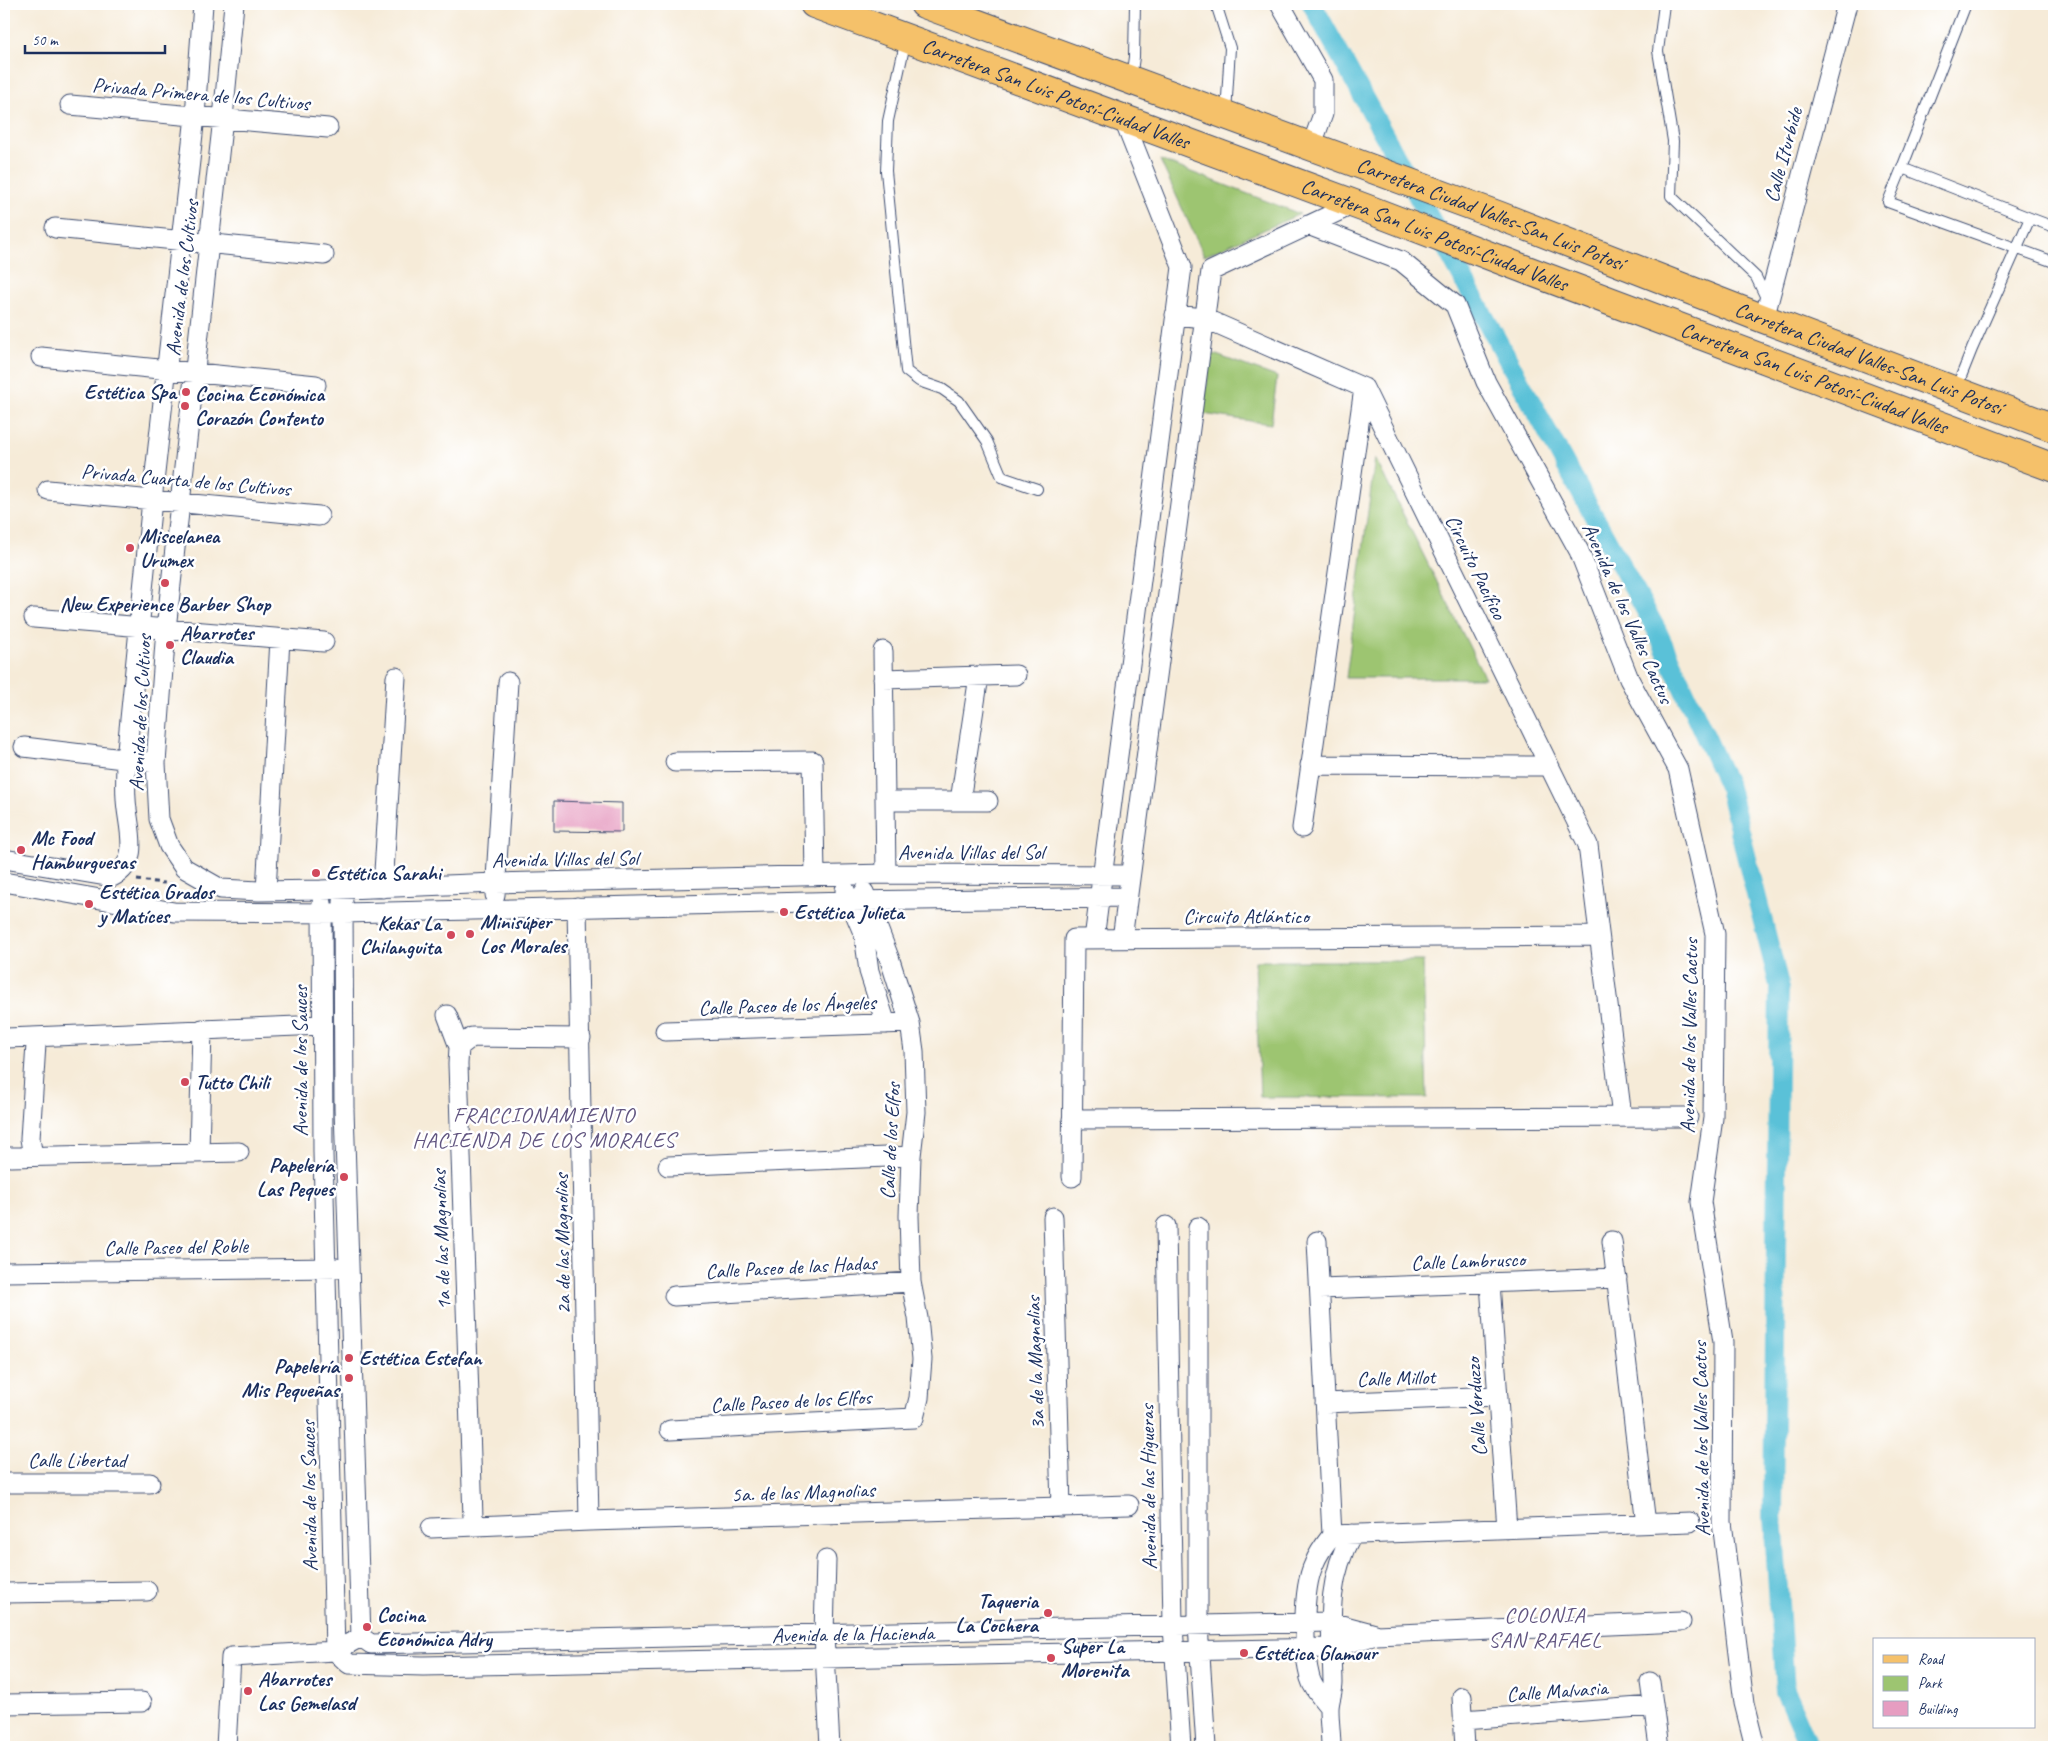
<svg xmlns="http://www.w3.org/2000/svg" width="2058" height="1751" font-family="Caveat,sans-serif">
<rect width="100%" height="100%" fill="#fff"/>
<filter id="ink" filterUnits="userSpaceOnUse"><feTurbulence type="fractalNoise" baseFrequency=".02" numOctaves="2"/><feDisplacementMap in="SourceGraphic" scale="10" xChannelSelector="R" yChannelSelector="G"/><feConvolveMatrix kernelMatrix="1 2 1 2 8 2 1 2 1" color-interpolation-filters="sRGB"/></filter>
<filter id="wash" filterUnits="userSpaceOnUse"><feTurbulence type="fractalNoise" baseFrequency=".0096" numOctaves="4" result="noise"/><feDisplacementMap in="SourceGraphic" scale="20" xChannelSelector="R" yChannelSelector="G"/><feGaussianBlur stdDeviation="1.12" result="paint"/><feColorMatrix in="noise" values="0 0 0 0 0 0 0 0 0 0 0 0 0 0 0 0 0 1.4 0 .05"/><feComposite in="paint" operator="in"/></filter>
<g filter="url(#wash)">
<rect width="100%" height="100%" fill="#f6ebd8"/>
<!-- green -->
<path fill="#9dc571" stroke="#5c7a68" d="M 1160,160 L 1300,214 L 1204,256 Z
M 1211,353 L 1277,377 L 1271,424 L 1203,414 Z
M 1375,458 L 1485,678 L 1346,678 Z
M 1255,961 L 1423,961 L 1427,1098 L 1260,1097 Z"/>
<g fill="none" stroke-linecap="round" stroke-linejoin="round">
<!-- canal -->
<path stroke="#5ac1d8" stroke-width="20" d="M 1312,4 L 1656,629 L 1729,788 L 1779,985 L 1773,1515 L 1785,1691 L 1809,1747"/>
</g>
<g id="blocks">
<!-- building -->
<path fill="#e69dc1" d="M 554,801 L 622,803 L 622,832 L 554,831 Z"/>
</g>
</g>
<g filter="url(#ink)">
<use href="#blocks" fill-opacity="0" stroke="#3c4b70" stroke-width="1"/>
<g fill="none" stroke-linecap="round" stroke-linejoin="round">
<!-- service casing -->
<g stroke="#3c4b70" stroke-width="12">
<path id="service" d="M 1216,4 L 1230,48 L 1226,114
M 1664,4 L 1658,51 L 1673,141 L 1671,196 L 1756,277 L 1768,302
M 906,39 L 888,121 L 886,171 L 906,371 L 919,381 L 942,389 L 959,401 L 987,441 L 1002,477 L 1037,489
M 1131,79 L 1134,57 L 1135,4
M 1902,168 L 1888,202 L 2054,262
M 2030,218 L 2054,227
M 1956,389 L 1972,349 L 2030,218 L 1902,168 L 1966,4"/>
</g>
<!-- minor casing -->
<g stroke="#3c4b70" stroke-width="21">
<path id="minor" d="M 234,4 L 223,118 L 166,629 L 156,763 L 159,819 L 169,846 L 184,868 L 221,889 L 259,891 L 321,890 L 496,883 L 886,874 L 1130,875
M 1280,4 L 1323,80 L 1323,114 L 1311,147
M 70,105 L 328,128
M 1308,225 L 1401,261 L 1455,305 L 1486,382 L 1579,551 L 1629,679 L 1678,769 L 1715,934 L 1713,1118 L 1701,1202 L 1723,1342 L 1722,1522 L 1744,1703 L 1755,1747
M 55,228 L 324,255
M 1175,315 L 1204,318 L 1364,388 L 1588,845 L 1622,1117
M 1764,319 L 1847,4
M 41,357 L 316,385
M 48,490 L 319,516
M 34,618 L 324,642
M 883,651 L 886,874
M 883,679 L 1016,675
M 24,747 L 156,763
M 675,762 L 813,761 L 815,876
M 1310,765 L 1547,766
M 885,801 L 988,801
M 960,801 L 979,676
M 1302,828 L 1364,388
M 4,859 L 112,877
M 112,877 C 143,862 127,826 126,799 C 125,786 126,772 126,759 L 152,500 L 195,116 L 203,4
M 4,882 L 174,912 L 343,913 L 849,901 L 1127,897
M 383,888 L 396,677
M 845,890 L 864,935 L 869,971 L 886,1024
M 266,891 L 280,639
M 495,895 L 508,682
M 343,901 L 344,1109 L 361,1637
M 322,902 L 323,1152 L 335,1651
M 577,907 L 589,1521
M 1094,939 L 1182,267 L 1123,118
M 1122,939 L 1211,271 L 1354,204
M 447,1015 L 459,1047
M 665,1031 L 910,1023
M 7,1038 L 322,1025
M 1072,1119 L 1688,1117
M 199,1153 L 202,1029
M 33,1156 L 30,1139 L 36,1044 L 40,1037
M 10,1157 L 239,1152
M 668,1166 L 911,1156
M 1072,1177 L 1074,939 L 1598,936
M 1053,1217 L 1061,1508
M 1166,1226 L 1173,1626 L 1181,1747
M 1198,1227 L 1198,1625 L 1206,1747
M 1317,1241 L 1332,1535 C 1325,1544 1318,1553 1314,1564 C 1302,1589 1303,1652 1310,1678 C 1313,1689 1322,1698 1329,1707
M 1612,1241 L 1646,1524
M 4,1272 L 337,1268
M 1490,1283 L 1507,1529
M 1320,1289 L 1617,1278
M 674,1296 L 911,1282
M 1325,1403 L 1498,1396
M 670,1430 L 914,1418 L 919,1398 L 922,1359 L 918,1318 L 911,1282 L 909,1216 L 911,1156 L 916,1112 L 914,1051 L 910,1023 L 890,960 L 864,892
M 4,1483 L 150,1483
M 478,1525 L 473,1518 L 458,1064 L 459,1047 L 472,1037 L 581,1038
M 431,1528 L 589,1521 L 1129,1505
M 1332,1535 L 1690,1522
M 826,1560 L 824,1634 L 830,1747
M 4,1593 L 147,1591
M 361,1637 L 371,1644 L 1330,1622 L 1375,1634
M 335,1651 L 349,1664 L 423,1666 L 1331,1648 L 1376,1635 L 1681,1622
M 1650,1682 L 1659,1747
M 1462,1697 L 1465,1747
M 4,1704 L 142,1702
M 1463,1720 L 1653,1706
M 226,1747 L 231,1657 L 335,1651 L 361,1637
M 1331,1747 C 1331,1735 1329,1722 1329,1709 C 1329,1700 1333,1692 1333,1683 C 1332,1629 1324,1584 1352,1534"/>
</g>
<!-- primary casing -->
<g stroke="#3c4b70" stroke-width="30">
<g id="primary">
<path id="s1" d="M 814,4 L 1365,208 L 1519,267 L 2054,468"/>
<path id="s2" d="M 924,4 L 1500,216 L 1764,319 L 2054,428"/>
</g>
</g>
<!-- path -->
<path stroke="#3c4b70" stroke-width="3" stroke-dasharray="4 4" stroke-linecap="butt" d="M 137,880 L 173,884"/>
<!-- service -->
<use href="#service" stroke="#fff" stroke-width="10"/>
<!-- minor -->
<use href="#minor" stroke="#fff" stroke-width="19"/>
<!-- primary -->
<use href="#primary" stroke="#f5c16b" stroke-width="28"/>
</g>
</g>
<!-- markers -->
<g fill="#d1495b" stroke="#fff" stroke-width="2">
<circle cx="186" cy="392" r="5"/>
<circle cx="185" cy="406" r="5"/>
<circle cx="130" cy="548" r="5"/>
<circle cx="165" cy="583" r="5"/>
<circle cx="170" cy="645" r="5"/>
<circle cx="21" cy="850" r="5"/>
<circle cx="316" cy="873" r="5"/>
<circle cx="89" cy="904" r="5"/>
<circle cx="784" cy="912" r="5"/>
<circle cx="470" cy="934" r="5"/>
<circle cx="451" cy="935" r="5"/>
<circle cx="185" cy="1082" r="5"/>
<circle cx="344" cy="1177" r="5"/>
<circle cx="349" cy="1358" r="5"/>
<circle cx="349" cy="1378" r="5"/>
<circle cx="1048" cy="1613" r="5"/>
<circle cx="367" cy="1627" r="5"/>
<circle cx="1244" cy="1653" r="5"/>
<circle cx="1051" cy="1658" r="5"/>
<circle cx="248" cy="1691" r="5"/>
</g>
<g text-anchor="middle" dominant-baseline="central" stroke-width="5" stroke-linejoin="round" paint-order="stroke">
<!-- street labels -->
<g font-size="21" fill="#1b2f5e" stroke="#fff">
<text stroke="none"><textPath href="#s1" startOffset="258">Carretera San Luis Potosí-Ciudad Valles</textPath></text>
<text transform="translate(201 94) rotate(5)">Privada Primera de los Cultivos</text>
<text transform="translate(1783 155) rotate(-75)">Calle Iturbide</text>
<text stroke="none"><textPath href="#s2" startOffset="604">Carretera Ciudad Valles-San Luis Potosí</textPath></text>
<text stroke="none"><textPath href="#s1" startOffset="662">Carretera San Luis Potosí-Ciudad Valles</textPath></text>
<text transform="translate(182 278) rotate(-83)">Avenida de los Cultivos</text>
<text stroke="none"><textPath href="#s2" startOffset="1009">Carretera Ciudad Valles-San Luis Potosí</textPath></text>
<text stroke="none"><textPath href="#s1" startOffset="1068">Carretera San Luis Potosí-Ciudad Valles</textPath></text>
<text transform="translate(186 480) rotate(5)">Privada Cuarta de los Cultivos</text>
<text transform="translate(1476 567) rotate(64)">Circuito Pacífico</text>
<text transform="translate(1628 613) rotate(66)">Avenida de los Valles Cactus</text>
<text transform="translate(140 713) rotate(-87)">Avenida de los Cultivos</text>
<text x="971" y="852">Avenida Villas del Sol</text>
<text transform="translate(565 859) rotate(-1)">Avenida Villas del Sol</text>
<text x="1246" y="916">Circuito Atlántico</text>
<text transform="translate(787 1005) rotate(-2)">Calle Paseo de los Ángeles</text>
<text transform="translate(1689 1036) rotate(-89)">Avenida de los Valles Cactus</text>
<text transform="translate(300 1061) rotate(-90)">Avenida de los Sauces</text>
<text transform="translate(890 1141) rotate(-87)">Calle de los Elfos</text>
<text transform="translate(441 1240) rotate(-92)">1a de las Magnolias</text>
<text transform="translate(562 1244) rotate(-91)">2a de las Magnolias</text>
<text transform="translate(176 1247) rotate(-1)">Calle Paseo del Roble</text>
<text transform="translate(1468 1261) rotate(-2)">Calle Lambrusco</text>
<text transform="translate(791 1267) rotate(-3)">Calle Paseo de las Hadas</text>
<text transform="translate(1035 1363) rotate(-92)">3a de la Magnolias</text>
<text transform="translate(1396 1378) rotate(-2)">Calle Millot</text>
<text transform="translate(791 1401) rotate(-3)">Calle Paseo de los Elfos</text>
<text transform="translate(1476 1407) rotate(-94)">Calle Verduzzo</text>
<text transform="translate(1701 1439) rotate(-91)">Avenida de los Valles Cactus</text>
<text x="77" y="1460">Calle Libertad</text>
<text transform="translate(1148 1487) rotate(-91)">Avenida de las Higueras</text>
<text transform="translate(803 1492) rotate(-2)">5a. de las Magnolias</text>
<text transform="translate(309 1496) rotate(-91)">Avenida de los Sauces</text>
<text transform="translate(853 1634) rotate(-1)">Avenida de la Hacienda</text>
<text transform="translate(1557 1691) rotate(-4)">Calle Malvasia</text>
</g>
<!-- poi labels -->
<g font-size="21" font-weight="bold" fill="#1b2f5e" stroke="#fff" text-anchor="start">
<text x="176" y="392" text-anchor="end">Estética Spa</text>
<text x="195" y="394">Cocina Económica<tspan x="195" dy="24">Corazón Contento</tspan></text>
<text x="140" y="536">Miscelanea<tspan x="140" dy="24">Urumex</tspan></text>
<text x="165" y="604" text-anchor="middle">New Experience Barber Shop</text>
<text x="180" y="633">Abarrotes<tspan x="180" dy="24">Claudia</tspan></text>
<text x="31" y="838">Mc Food<tspan x="31" dy="24">Hamburguesas</tspan></text>
<text x="326" y="873">Estética Sarahi</text>
<text x="99" y="892">Estética Grados<tspan x="99" dy="24">y Matíces</tspan></text>
<text x="794" y="912">Estética Julieta</text>
<text x="480" y="922">Minisúper<tspan x="480" dy="24">Los Morales</tspan></text>
<text x="441" y="923" text-anchor="end">Kekas La<tspan x="441" dy="24">Chilanguita</tspan></text>
<text x="195" y="1082">Tutto Chili</text>
<text x="334" y="1165" text-anchor="end">Papelería<tspan x="334" dy="24">Las Peques</tspan></text>
<text x="359" y="1358">Estética Estefan</text>
<text x="339" y="1366" text-anchor="end">Papelería<tspan x="339" dy="24">Mis Pequeñas</tspan></text>
<text x="1038" y="1601" text-anchor="end">Taqueria<tspan x="1038" dy="24">La Cochera</tspan></text>
<text x="377" y="1615">Cocina<tspan x="377" dy="24">Económica Adry</tspan></text>
<text x="1061" y="1646">Super La<tspan x="1061" dy="24">Morenita</tspan></text>
<text x="1254" y="1653">Estética Glamour</text>
<text x="258" y="1679">Abarrotes<tspan x="258" dy="24">Las Gemelasd</tspan></text>
</g>
<!-- neighbourhood labels -->
<g font-size="22" letter-spacing="1" fill="#625681" stroke="#fff">
<text x="544" y="1115">FRACCIONAMIENTO<tspan x="544" dy="25">HACIENDA DE LOS MORALES</tspan></text>
<text x="1545" y="1615">COLONIA<tspan x="1545" dy="25">SAN RAFAEL</tspan></text>
</g>
</g>
<!-- margin -->
<rect width="2058" height="1751" fill="none" stroke="#fff" stroke-width="20"/>
<!-- legend -->
<rect x="1873" y="1638" width="162" height="90" fill="#ffffff" stroke="#a4acbf"/>
<rect x="1883" y="1655" width="25" height="8" fill="#f5c16b" stroke="#a4acbf"/>
<text x="1918" y="1664" font-size="15" fill="#1b2f5e">Road</text>
<rect x="1883" y="1676" width="25" height="15" fill="#9dc571" stroke="#a4acbf"/>
<text x="1918" y="1688" font-size="15" fill="#1b2f5e">Park</text>
<rect x="1883" y="1701" width="25" height="15" fill="#e69dc1" stroke="#a4acbf"/>
<text x="1918" y="1714" font-size="15" fill="#1b2f5e">Building</text>
<!-- scale -->
<path d="M25 45v8h140v-8" fill="none" stroke="#1b2f5e" stroke-width="2.5"/>
<text x="32" y="45" font-size="15" fill="#1b2f5e" stroke="#ffffff" stroke-width="4" paint-order="stroke">50 m</text>
</svg>
